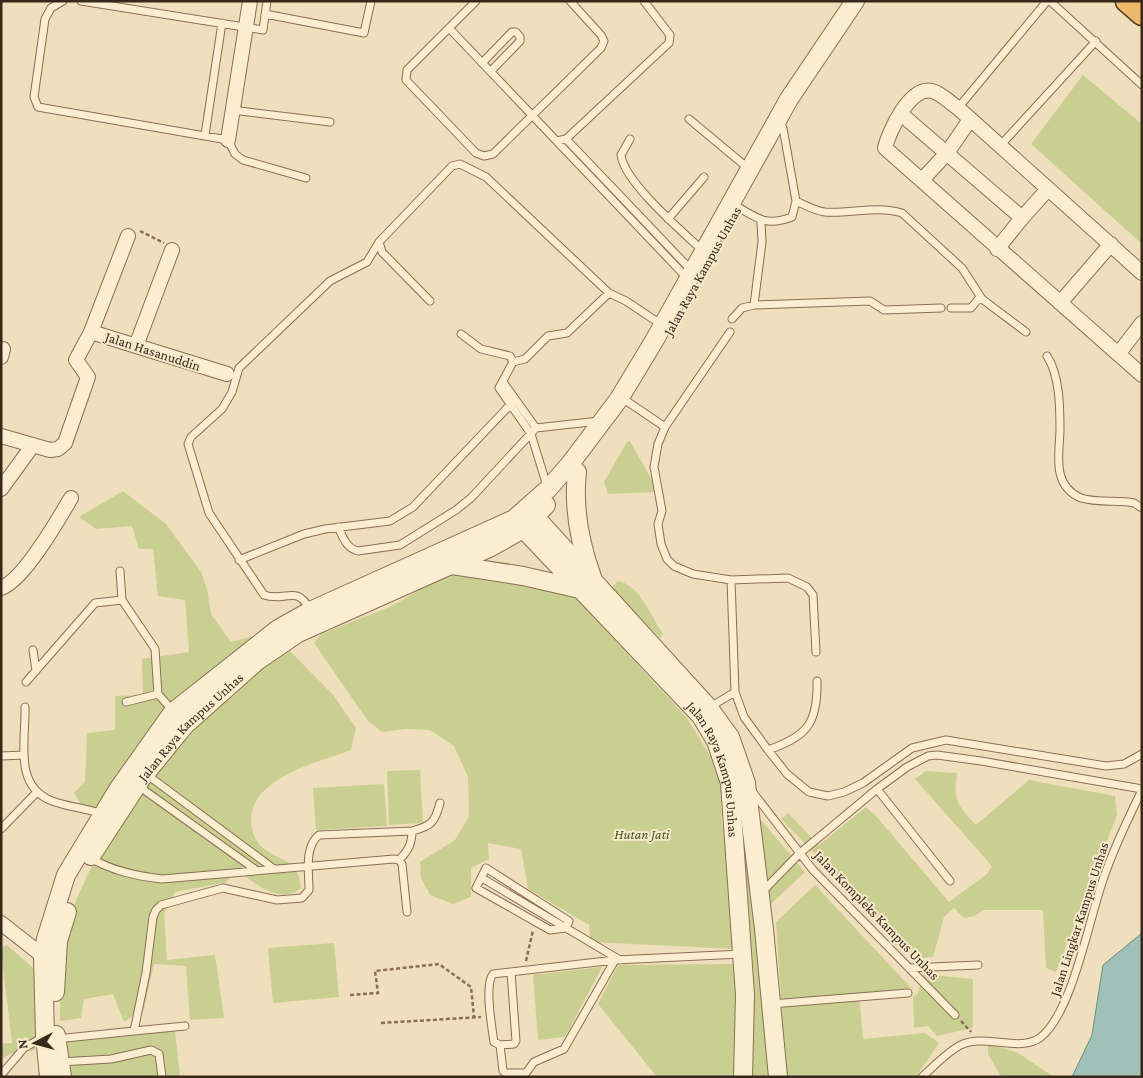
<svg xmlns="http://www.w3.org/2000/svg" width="1143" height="1078" font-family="'Crimson Pro',serif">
<rect width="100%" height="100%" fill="#f0dfbc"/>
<!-- green -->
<path fill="#c9cf90" d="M 1083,75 L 1142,124 L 1142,244 L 1031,144 Z
M 630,441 L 657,489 L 655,492 L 608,494 L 604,482 L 627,442 Z
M 123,491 L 166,524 L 201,572 L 207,589 L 211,614 L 231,642 L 264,633 L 106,822 L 84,809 L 74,793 L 85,782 L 87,733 L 115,730 L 115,696 L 143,695 L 142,659 L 189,652 L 185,600 L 158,596 L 153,549 L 139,549 L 132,526 L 96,529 L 79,517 Z
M 460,572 L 536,583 L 576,598 L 687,718 L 720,772 L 722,820 L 737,949 L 590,942 L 589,925 L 528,889 L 521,849 L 488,843 L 489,859 L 471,868 L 471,897 L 453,904 L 430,895 L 421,878 L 420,862 L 455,840 L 469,817 L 468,777 L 454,746 L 430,730 L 405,729 L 382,732 L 368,721 L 314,643 L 321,634 L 392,606 L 431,583 Z
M 618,581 C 640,585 651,616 663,634 L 660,638 L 614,592 L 613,586 Z
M 290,651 L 334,696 L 356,728 L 351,750 C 318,762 252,778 251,819 C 251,829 254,840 262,847 C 280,863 298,857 301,888 C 279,906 254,882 234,868 L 227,882 L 175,892 L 164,914 L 167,960 L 215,955 L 224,1018 L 190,1020 L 186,966 L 154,964 L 144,1009 L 124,1022 L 113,994 L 84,999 L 81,1018 L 60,1021 L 60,969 L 63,942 L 76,900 L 103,842 L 163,760 L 227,694 L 279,652 Z
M 738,768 L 774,1077 L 748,1077 Z
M 420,770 L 423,823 L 389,825 L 387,771 Z
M 926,771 L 957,773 C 953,801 957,804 976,825 L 1029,780 L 1115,796 L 1117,815 L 1056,972 L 1046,968 L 1043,910 L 984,910 L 974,916 L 964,918 L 954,908 L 944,917 L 933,957 L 920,958 L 896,945 L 831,870 L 781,819 L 788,813 L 819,845 L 866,807 L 876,816 L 949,902 L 987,874 L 992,866 L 915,779 Z
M 384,784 L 387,826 L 316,830 L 313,788 Z
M 760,819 L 805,872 L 771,904 Z
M 815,885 L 911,988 L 859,994 L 863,1039 L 925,1033 L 939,1043 L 916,1077 L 786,1077 L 776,922 Z
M 334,943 L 339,997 L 273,1003 L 268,948 Z
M 7,945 L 38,972 L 35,1050 L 10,1054 L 1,1060 L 1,1044 L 12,1043 L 1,951 L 1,948 Z
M 740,964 L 738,1077 L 657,1077 L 598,1004 L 618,965 Z
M 602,967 L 565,1037 L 538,1040 L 533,975 Z
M 923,974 L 973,979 L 973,1028 L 937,1036 L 928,1026 L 914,1028 L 913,997 L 918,993 Z
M 175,1031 L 180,1077 L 66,1077 L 61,1043 Z
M 988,1043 L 1018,1053 L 1054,1077 L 1001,1077 L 988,1054 Z"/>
<!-- water -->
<path fill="#a0c1b7" stroke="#688f84" d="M 1142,933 L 1142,1077 L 1072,1077 L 1092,1035 L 1103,965 Z"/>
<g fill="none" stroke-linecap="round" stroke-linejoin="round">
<!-- service casing -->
<g stroke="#896f55" stroke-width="9">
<path id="service" d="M 63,1 L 51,8 L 45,19 L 34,97 L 38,107 L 228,140 L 235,154 L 243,160 L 306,178
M 81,1 L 263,30 L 267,1
M 476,1 L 407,70 L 406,80 L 476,153 L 484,156 L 493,154 L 601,48 L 604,41 L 601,35 L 570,1
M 1050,1 L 1142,85
M 265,14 L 364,33 L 371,1
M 449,28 L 688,279
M 482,63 L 512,32 L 516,32 L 520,37 L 520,41 L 491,71
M 958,108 L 1047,1
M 232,110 L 330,122
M 689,119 L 749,169
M 205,135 L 222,23
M 566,139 L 692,271
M 630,139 L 621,155 C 624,182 683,232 703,251
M 557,141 L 566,139 L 669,43 L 670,35 L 644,1
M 999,147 L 1096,41
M 796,201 C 805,205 815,211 825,212 C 851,214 876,205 902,213 L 962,268 L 982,299 L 1026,332
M 738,207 C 759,220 768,226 792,217 L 796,201 L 783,128
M 668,219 L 704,177
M 430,301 L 382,252 L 379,242 L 452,166 L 460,164 L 486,177 L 609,293 L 626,301 L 662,325
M 754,305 L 762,242 L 761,222
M 951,308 L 971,308 L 980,297
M 732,319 L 742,308 L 754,305 L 870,301 L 884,310 L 941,308
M 730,332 L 665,427 L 658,444 L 654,467 L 662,511 L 658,524 L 661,544 L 667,559 L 674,566 L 693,574 L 731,580 L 788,578 L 807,587 L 813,595 L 816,652
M 461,334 L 481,349 L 510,356 L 513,362 L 499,388 L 531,434 L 547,486
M 1047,356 C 1060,376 1060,408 1060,431 C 1059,455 1052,486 1081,498 C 1097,503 1118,500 1134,503 L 1142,508
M 513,362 L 525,359 L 548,336 L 567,333 L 609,293
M 503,382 L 536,428
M 628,402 L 665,427
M 338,527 C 343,537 346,548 358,551 L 400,545 L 456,510 L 471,498 L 536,428 L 599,421
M 239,560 L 304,534 L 325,529 L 390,521 L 413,507 L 510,405
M 120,571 L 122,600 L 155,649 L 158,694 L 173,711
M 731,580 L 735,692 L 744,717 L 768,750 L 787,774 L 809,792 L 828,796 L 844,792 L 863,783 L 912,748 L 946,740 L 1106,766 L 1124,764 L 1142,754
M 310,610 C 296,583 286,603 264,595 L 209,513 L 188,444 L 191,437 L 222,409 L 232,392 L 239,368 L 330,281 L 367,262 L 379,242
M 33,650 L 36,671
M 26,682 L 95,603 L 122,600
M 126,702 L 158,694
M 25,707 C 26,740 13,786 52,801 C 68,807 86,808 102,814
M 710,707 L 735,692
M 768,750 C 807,736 818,724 817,681
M 1,756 L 24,755
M 146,774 L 274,869
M 137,785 L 256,870
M 877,789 L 950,881
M 751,790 L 813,870 L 955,1015
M 1,829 L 37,792
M 90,858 C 113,871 136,876 162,879 L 394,859 L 399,860 L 402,864 L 407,912
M 399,860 C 408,851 412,844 412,831
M 486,868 L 569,921 L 566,928 L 550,930 L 476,888 Z
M 482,878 L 620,960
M 762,892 L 800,853 L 877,789 L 907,767 L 928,756 L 937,755 L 981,761 L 1142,789
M 615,960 L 564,1049 L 534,1062 L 526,1073 L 506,1073 L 503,1071 L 500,1045 L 494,1042 C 492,1028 484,985 493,974 L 615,960 L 742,954
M 909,968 L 978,965
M 771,1004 L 908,993
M 134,1031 L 185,1026
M 56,1039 L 134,1031 L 146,973 L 153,917 L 156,910 L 161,905 L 223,888 L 277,900 L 302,898 L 309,890 C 309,872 304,847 319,835 L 412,831 C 432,826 435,822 440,803
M 500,1045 L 514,1044 L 516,1041 L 511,972
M 60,1062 L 111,1059 L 151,1050 L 159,1054 L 162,1077
M 1,1075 L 24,1048 L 45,1036
M 922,1077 C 932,1068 951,1048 963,1044 C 986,1034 1021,1053 1041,1037 C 1073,1011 1089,918 1104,877 C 1114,847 1128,819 1142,790"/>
</g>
<!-- minor casing -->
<g stroke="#896f55" stroke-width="16">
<path id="minor" d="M 901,114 L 1022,218 L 997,249
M 228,140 L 250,1
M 922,180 L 947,153 L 969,121
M 1022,218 L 1048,189
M 1142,273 L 958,108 C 950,103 941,93 932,91 C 910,86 889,131 885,148 L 1142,375
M 1060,303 L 1111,244
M 91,332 L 128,236
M 136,346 L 172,250
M 1119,353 L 1142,323
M 1,357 L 3,349
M 1,436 L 50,450 L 58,449 L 65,443 L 88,377 L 76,360 L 91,332 L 227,374
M 1,489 L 33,445
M 1,588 C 24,580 58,520 71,498
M 1,923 L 43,956"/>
</g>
<!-- tertiary casing -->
<g stroke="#896f55" stroke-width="20">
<g id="tertiary">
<path d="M 577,472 C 573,508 580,544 592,577"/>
<path d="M 528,509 L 709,708 L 730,737 L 746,783 L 764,929 L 778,1077"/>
<path id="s1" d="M 516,521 L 701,716 L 716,741 L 730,783 L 745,995 L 743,1077"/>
<path d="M 452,565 L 523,576 L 580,589"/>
<path id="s2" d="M 91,856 L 141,779 L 185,725 L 257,661 L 298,633 L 491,547 L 523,529 L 546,505"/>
<path d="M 55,992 L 58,941 L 67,912"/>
<path d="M 56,1035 L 62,1077"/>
<path d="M 49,1077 L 45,1036 L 43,956 L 46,939 L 66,875 L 119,788 L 173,712 L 278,629 L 310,611 L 514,519 L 548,489 L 570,464 L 619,399 L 654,341 L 789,99 L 855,1"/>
</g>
</g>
<!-- trunk casing -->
<g stroke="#563d2a" stroke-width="25">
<path id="trunk" d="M 1127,1 L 1142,14"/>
</g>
<!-- path -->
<path stroke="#896f55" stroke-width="2.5" stroke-dasharray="4 2.5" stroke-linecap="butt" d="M 140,231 L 164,243
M 526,961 L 533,930
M 350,995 L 378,993 L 375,971 L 439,964 L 471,987 L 474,1017
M 961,1021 L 971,1032
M 381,1023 L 481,1017"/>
<!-- service -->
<use href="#service" stroke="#fbedd0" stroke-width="7"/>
<!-- minor -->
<use href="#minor" stroke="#fbedd0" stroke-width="14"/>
<!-- tertiary -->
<use href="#tertiary" stroke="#fbedd0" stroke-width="18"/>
<!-- trunk -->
<use href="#trunk" stroke="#efb86b" stroke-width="22"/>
</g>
<g text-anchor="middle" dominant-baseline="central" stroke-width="4" stroke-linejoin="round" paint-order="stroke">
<!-- street labels -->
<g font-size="14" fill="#37281b" stroke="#f7eacc">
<text transform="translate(702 271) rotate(-61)">Jalan Raya Kampus Unhas</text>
<text transform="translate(153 351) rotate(18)">Jalan Hasanuddin</text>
<text stroke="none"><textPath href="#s2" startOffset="164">Jalan Raya Kampus Unhas</textPath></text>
<text stroke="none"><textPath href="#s1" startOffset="324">Jalan Raya Kampus Unhas</textPath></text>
<text transform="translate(877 915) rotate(46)">Jalan Kompleks Kampus Unhas</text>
<text transform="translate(1079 919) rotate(-72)">Jalan Lingkar Kampus Unhas</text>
</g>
<!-- park labels -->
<g font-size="14" font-style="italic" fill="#495520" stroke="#f7eacc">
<text x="642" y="834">Hutan Jati</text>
</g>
</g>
<!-- border -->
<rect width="1143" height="1078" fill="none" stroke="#37281b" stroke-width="5"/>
<!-- north arrow -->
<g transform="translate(35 1043) rotate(264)" stroke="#f7eacc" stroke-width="4" paint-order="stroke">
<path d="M0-4L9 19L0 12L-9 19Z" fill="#37281b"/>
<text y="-8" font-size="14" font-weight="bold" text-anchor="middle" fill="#37281b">N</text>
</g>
</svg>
